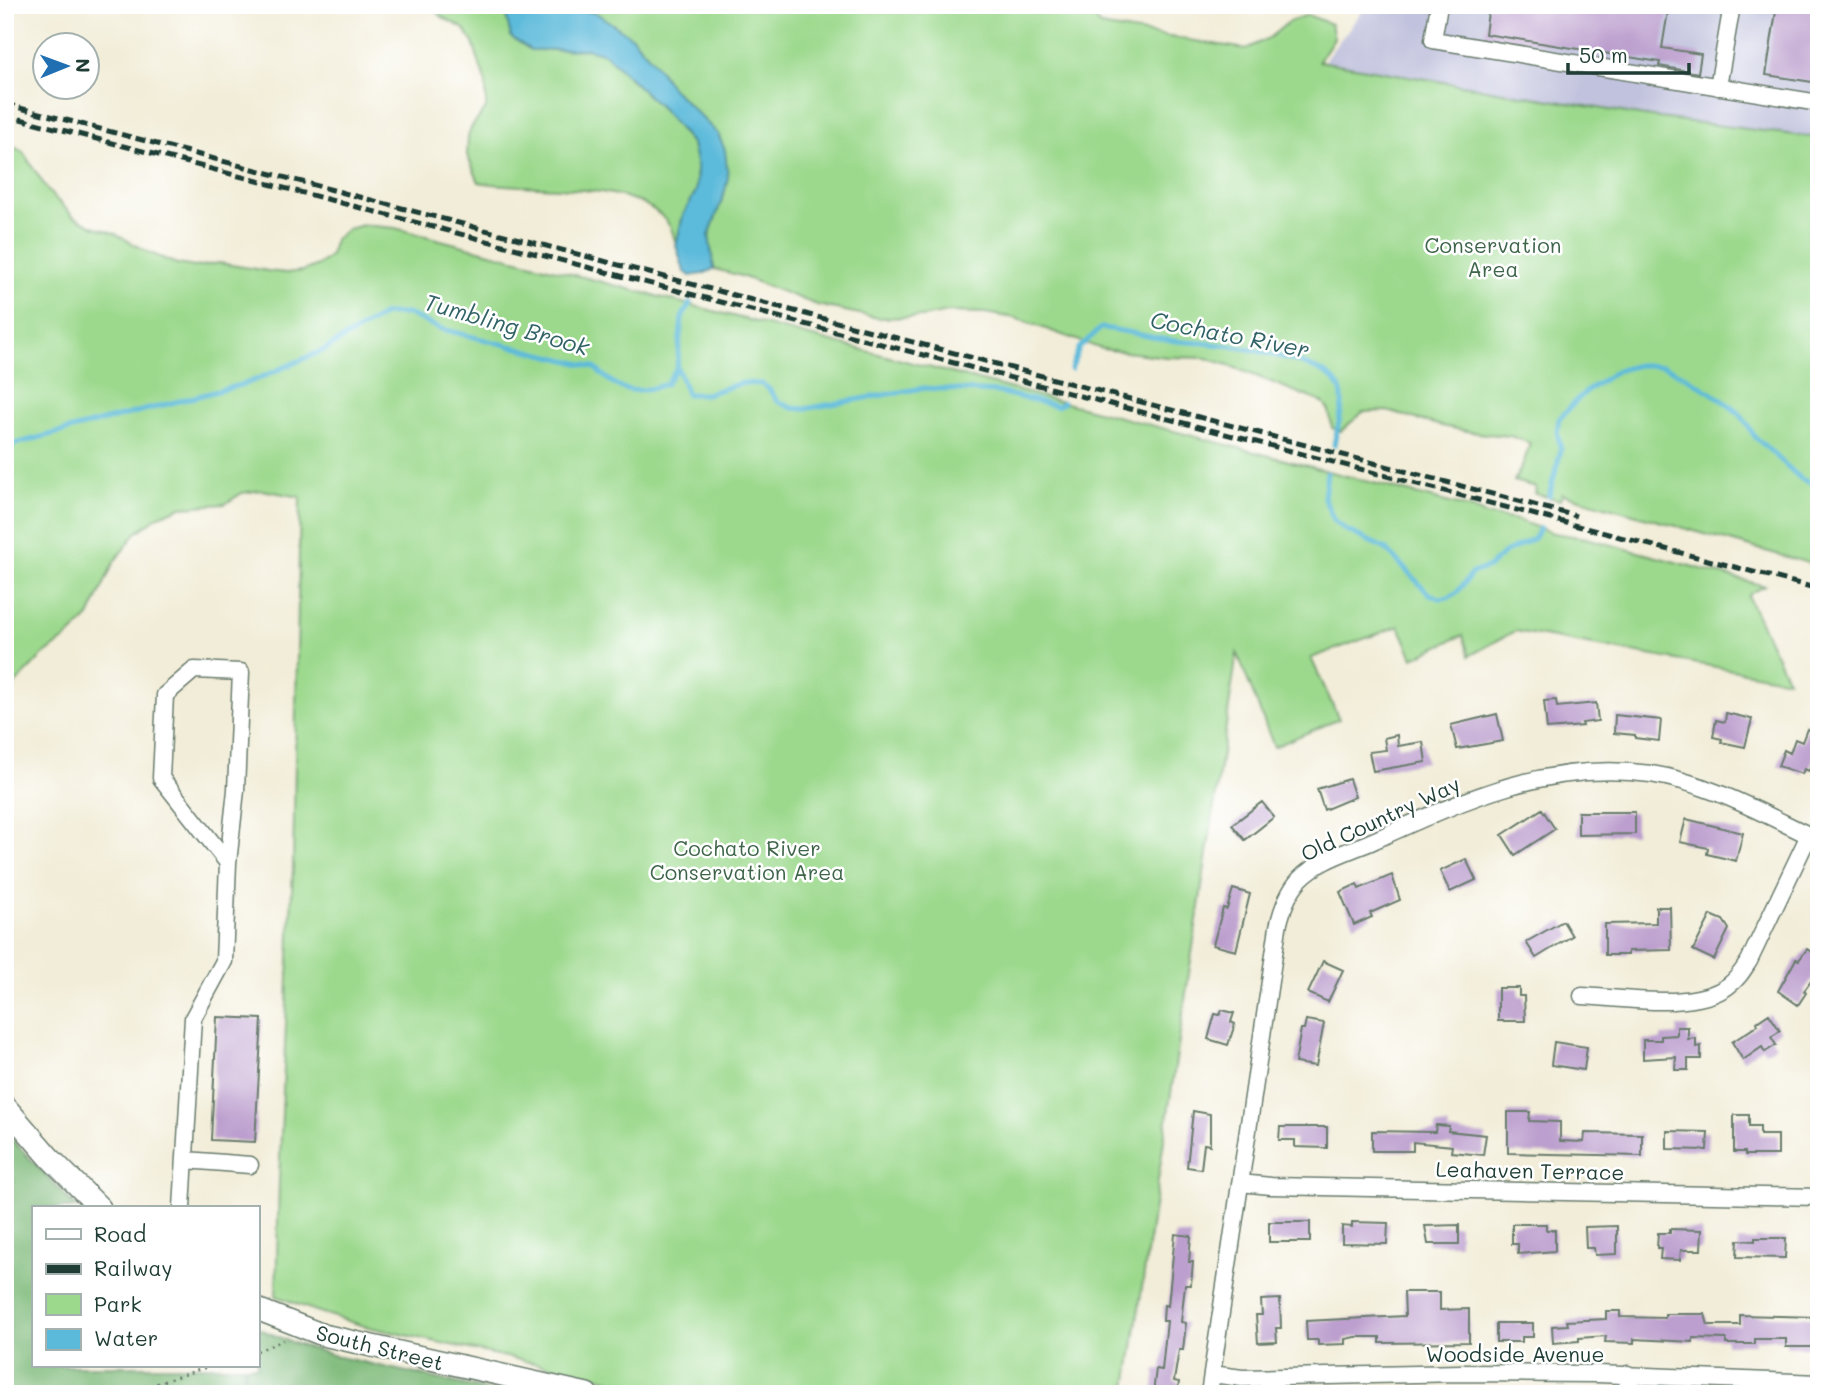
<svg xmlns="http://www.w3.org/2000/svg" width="1824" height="1399" font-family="Mali,sans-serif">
<rect width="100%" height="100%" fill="#fff"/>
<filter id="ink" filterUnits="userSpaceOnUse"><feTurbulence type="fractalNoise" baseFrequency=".0143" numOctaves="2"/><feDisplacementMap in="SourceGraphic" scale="14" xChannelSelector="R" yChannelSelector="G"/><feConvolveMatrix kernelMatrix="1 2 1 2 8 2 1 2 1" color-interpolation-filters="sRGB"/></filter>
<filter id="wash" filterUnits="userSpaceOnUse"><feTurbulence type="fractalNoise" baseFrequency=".00686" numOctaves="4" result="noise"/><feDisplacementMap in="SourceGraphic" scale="28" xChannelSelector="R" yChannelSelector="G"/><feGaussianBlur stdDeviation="1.57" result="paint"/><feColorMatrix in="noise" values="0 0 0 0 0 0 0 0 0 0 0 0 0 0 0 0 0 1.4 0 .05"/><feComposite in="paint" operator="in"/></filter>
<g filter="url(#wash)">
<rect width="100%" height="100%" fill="#f2edd8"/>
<!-- industrial -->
<path fill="#c1c2dd" d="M 1367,5 L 1819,5 L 1819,138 L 1651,117 L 1324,61 Z"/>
<!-- green -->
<path fill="#9cd98d" stroke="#5e8b60" stroke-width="2" d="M 429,5 L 504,5 L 511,37 L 531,50 L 588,49 L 605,54 L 662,109 L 692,144 L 697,166 L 696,191 L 683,215 L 676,245 C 674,239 673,230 669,225 C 639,178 529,192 479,182 L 467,155 L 468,137 L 472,126 L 486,109 L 486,84 L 473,43 L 463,28 L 442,17 Z
M 552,5 L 1085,5 L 1093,13 L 1100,26 L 1246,49 L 1269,38 L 1290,21 L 1308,15 L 1331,24 L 1334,38 L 1319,61 L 1651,117 L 1819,138 L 1819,566 L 1562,494 L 1560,500 L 1535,494 L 1536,487 L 1514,481 L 1524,462 L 1530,443 L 1510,436 L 1477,433 L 1442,426 L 1387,411 L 1363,412 L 1341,431 L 1332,428 L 1329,411 L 1324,403 L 1228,365 L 1206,358 L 1167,357 L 1102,349 L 1015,318 L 985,313 L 948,312 L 923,317 L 878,318 L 817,305 L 741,276 L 714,269 L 709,236 L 725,191 L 718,134 L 672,88 L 653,61 L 632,37 Z
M 5,142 L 23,152 L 49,192 L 73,216 L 93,226 L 114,233 L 150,253 L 177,264 L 195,267 L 219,263 L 268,271 L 286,273 L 303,271 L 318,265 L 330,256 L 335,239 L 348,229 L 363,225 L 395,228 L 1473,509 L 1486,515 L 1517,520 L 1553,533 L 1586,538 L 1765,586 L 1752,592 L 1748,597 L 1788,680 L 1515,631 L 1469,656 L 1463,635 L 1413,658 L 1399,626 L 1311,658 L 1339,719 L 1274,747 L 1237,653 L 1126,1394 L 676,1394 L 364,1326 L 313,1310 L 276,1296 L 279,1180 L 293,867 L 300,497 L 262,490 L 242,493 L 225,504 L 181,507 L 157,517 L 136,533 L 114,562 L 89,617 L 69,636 L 42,656 L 17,682 L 5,700 Z"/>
<!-- forest -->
<path fill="#7db978" stroke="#4e7b56" stroke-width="2" d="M 5,1132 L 77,1208 L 33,1208 L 33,1366 L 244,1366 L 242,1394 L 5,1394 Z
M 257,1328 L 296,1344 L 340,1357 L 505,1394 L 245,1394 L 246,1366 L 257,1366 Z"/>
<!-- water -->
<path fill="#5bbada" stroke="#3d7c87" stroke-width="2" d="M 504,5 L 552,5 L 596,13 L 632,37 L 653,61 L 672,88 L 718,134 L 725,150 L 728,178 L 725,191 L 709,236 L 714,269 L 703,274 L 690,276 L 684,271 L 676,245 L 683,215 L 696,191 L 697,166 L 692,144 L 662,109 L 605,54 L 588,49 L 531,50 L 511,37 Z"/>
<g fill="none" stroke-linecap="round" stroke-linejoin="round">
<!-- stream -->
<path stroke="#5bbada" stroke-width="5" d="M 690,303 L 682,318 L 677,367 L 687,394 L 706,394 L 742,383 L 762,384 L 769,389 L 777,401 L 792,408 L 804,409 L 923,388 L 998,392 L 1057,406 L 1063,403
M 1071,369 L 1079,348 L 1101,328 C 1125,330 1146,337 1170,340 C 1184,343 1199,342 1213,344 C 1241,346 1319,362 1336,382 C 1350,397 1336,428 1334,445
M 5,456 L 7,446 L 248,383 L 324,350 L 385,314 L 408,314 L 438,328 L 594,367 C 620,392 631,396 666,384 L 677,367
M 1327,473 L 1324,498 L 1334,521 L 1346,530 L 1386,549 L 1428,593 L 1439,598 L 1450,597 L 1458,591 L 1472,573 L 1489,567 L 1504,553 L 1533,539 L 1540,528
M 1549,496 L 1561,450 L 1557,431 L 1559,419 L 1584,393 L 1616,371 L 1638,365 L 1664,366 L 1686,377 L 1721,399 L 1741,415 L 1755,437 L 1801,479 L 1819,486"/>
</g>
<g id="blocks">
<!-- building -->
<path fill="#bc9fce" d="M 1489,5 L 1669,5 L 1662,48 L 1701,54 L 1698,73 L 1659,66 L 1660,62 L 1485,34 Z
M 1777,5 L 1819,5 L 1819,83 L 1766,75 Z
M 1556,700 L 1557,707 L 1596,703 L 1598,721 L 1582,723 L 1583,726 L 1547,729 L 1544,701 Z
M 1726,713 L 1752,719 L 1745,747 L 1721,742 L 1722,739 L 1713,737 L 1716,720 L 1725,722 Z
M 1497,714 L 1503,741 L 1457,749 L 1451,725 Z
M 1615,715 L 1661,720 L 1659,741 L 1635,738 L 1635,735 L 1614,733 Z
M 1807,729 L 1819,733 L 1819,744 L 1809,771 L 1804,769 L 1802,774 L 1778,766 L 1784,750 L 1790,753 L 1795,739 L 1802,742 Z
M 1397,735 L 1398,746 L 1423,742 L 1426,762 L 1373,771 L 1369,752 L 1386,750 L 1384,738 Z
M 1349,779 L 1355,797 L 1324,810 L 1317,789 Z
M 1262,802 L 1274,817 L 1245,840 L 1232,825 Z
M 1542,809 L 1555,829 L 1515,855 L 1502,835 Z
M 1578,812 L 1635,812 L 1635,834 L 1578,835 Z
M 1686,819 L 1743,833 L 1736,861 L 1707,854 L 1708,848 L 1680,842 Z
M 1466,859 L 1476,880 L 1450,892 L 1440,871 Z
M 1392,875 L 1400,900 L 1370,913 L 1372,917 L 1354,925 L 1340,892 L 1357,884 L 1359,889 Z
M 1233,889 L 1250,894 L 1236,951 L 1213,945 L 1223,908 L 1227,909 Z
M 1656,907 L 1670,907 L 1671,950 L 1628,951 L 1628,955 L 1605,955 L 1605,924 L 1656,923 Z
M 1711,915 L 1723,920 L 1729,929 L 1714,960 L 1693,950 Z
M 1563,921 L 1572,936 L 1536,958 L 1526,942 Z
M 1807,949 L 1819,957 L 1819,970 L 1804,991 L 1806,993 L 1798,1005 L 1778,991 L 1796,959 L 1799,960 Z
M 1323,961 L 1343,970 L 1328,1002 L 1308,993 Z
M 1498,988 L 1519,988 L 1519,996 L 1524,996 L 1525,1021 L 1498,1021 Z
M 1222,1010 L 1234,1013 L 1231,1022 L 1235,1024 L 1228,1045 L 1208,1039 L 1215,1014 L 1220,1015 Z
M 1769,1014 L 1780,1031 L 1771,1037 L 1776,1045 L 1765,1052 L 1762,1047 L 1743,1060 L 1732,1042 L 1758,1025 L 1757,1022 Z
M 217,1017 L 262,1019 L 255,1142 L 211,1140 Z
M 1306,1020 L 1324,1023 L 1316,1066 L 1295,1063 L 1301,1029 L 1304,1029 Z
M 1677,1027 L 1688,1027 L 1688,1039 L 1696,1038 L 1696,1047 L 1701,1046 L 1701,1059 L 1688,1059 L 1688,1070 L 1675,1070 L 1676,1057 L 1643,1059 L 1643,1040 L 1661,1040 L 1661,1036 L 1677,1035 Z
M 1554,1042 L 1587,1047 L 1584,1070 L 1551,1065 Z
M 1193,1111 L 1210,1114 L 1210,1145 L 1204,1144 L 1201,1169 L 1187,1167 Z
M 1508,1112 L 1530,1112 L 1529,1121 L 1560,1122 L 1560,1141 L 1584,1142 L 1585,1133 L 1642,1134 L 1642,1156 L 1508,1153 Z
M 1734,1115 L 1749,1115 L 1749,1126 L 1760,1126 L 1760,1135 L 1778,1135 L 1778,1155 L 1745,1155 L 1745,1152 L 1734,1152 Z
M 1436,1125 L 1449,1126 L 1448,1131 L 1486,1135 L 1483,1155 L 1451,1152 L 1452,1146 L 1413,1142 L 1413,1151 L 1372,1151 L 1372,1131 L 1435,1132 Z
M 1280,1127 L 1327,1127 L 1327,1148 L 1295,1147 L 1295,1140 L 1279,1140 Z
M 1667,1131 L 1708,1132 L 1707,1150 L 1667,1149 Z
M 1269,1222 L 1310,1222 L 1310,1242 L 1269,1242 Z
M 1352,1222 L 1388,1223 L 1387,1244 L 1342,1243 L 1342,1226 L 1352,1227 Z
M 1512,1224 L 1546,1224 L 1546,1230 L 1555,1230 L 1555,1251 L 1518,1254 L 1518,1244 L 1512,1244 Z
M 1459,1225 L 1459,1244 L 1428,1244 L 1425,1226 Z
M 1617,1226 L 1617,1254 L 1595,1255 L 1594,1248 L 1586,1248 L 1585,1227 Z
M 1670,1229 L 1702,1230 L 1701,1250 L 1681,1250 L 1680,1260 L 1660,1259 L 1661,1248 L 1657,1248 L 1658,1233 L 1670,1233 Z
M 1175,1234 L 1191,1236 L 1189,1262 L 1193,1262 L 1191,1285 L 1185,1285 L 1181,1322 L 1186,1323 L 1183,1350 L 1179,1350 L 1174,1381 L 1179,1382 L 1177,1394 L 1153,1394 L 1156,1369 L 1162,1370 L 1167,1321 L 1163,1321 L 1164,1305 L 1168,1306 Z
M 1755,1238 L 1786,1238 L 1785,1258 L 1737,1257 L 1738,1240 L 1755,1241 Z
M 1404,1292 L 1440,1292 L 1440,1310 L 1469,1309 L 1469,1342 L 1380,1343 L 1380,1337 L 1355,1337 L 1345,1339 L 1345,1344 L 1318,1345 L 1318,1340 L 1307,1340 L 1306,1321 L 1405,1316 Z
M 1280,1299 L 1281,1328 L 1276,1328 L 1277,1342 L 1258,1343 L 1256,1315 L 1262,1315 L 1261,1300 Z
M 1606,1311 L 1620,1311 L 1620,1317 L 1665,1318 L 1665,1314 L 1705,1314 L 1708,1325 L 1740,1325 L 1740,1315 L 1816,1317 L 1816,1324 L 1819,1325 L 1819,1343 L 1815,1343 L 1815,1347 L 1786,1347 L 1786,1339 L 1755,1339 L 1755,1344 L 1726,1344 L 1726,1339 L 1693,1338 L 1693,1342 L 1634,1339 L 1634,1343 L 1605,1342 L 1606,1336 L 1579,1338 L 1579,1341 L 1553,1343 L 1552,1326 L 1568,1325 L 1567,1321 L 1606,1319 Z
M 1496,1323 L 1533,1323 L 1533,1337 L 1522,1337 L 1522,1342 L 1496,1342 Z"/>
</g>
</g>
<g filter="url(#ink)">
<use href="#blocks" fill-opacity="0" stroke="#697b6d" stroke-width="2"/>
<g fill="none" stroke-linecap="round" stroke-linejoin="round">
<!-- minor casing -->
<g stroke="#697b6d" stroke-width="19">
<path id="minor" d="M 1439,5 L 1433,40 L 1819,103
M 1718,87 L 1732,5
M 1582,996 C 1623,998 1694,1011 1728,986 C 1738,979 1743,970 1749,961 L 1809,835
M 186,1160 L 250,1165
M 1240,1183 L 1271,1186 L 1819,1197
M 182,1208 L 193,1018 L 224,961 L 228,863 L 236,790 L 241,672 L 194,670 L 165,695 L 161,778 L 228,863
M 1212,1374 L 1242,1378 L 1460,1373 L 1598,1374 L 1819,1383
M 1209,1394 L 1278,927 C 1282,909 1288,892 1300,879 C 1319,859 1351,851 1375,840 C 1465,799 1550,760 1651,774 C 1710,783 1765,815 1819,840
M 1627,1394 L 1628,1374"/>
</g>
<!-- major casing -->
<g stroke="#697b6d" stroke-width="24">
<path id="major" d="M 5,1106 L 50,1158 L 100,1208
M 257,1309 L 323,1335 L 587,1394"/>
</g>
<!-- path -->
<path stroke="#697b6d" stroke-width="2.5" stroke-dasharray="2 5" stroke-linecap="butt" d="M 257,1351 L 284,1340
M 123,1394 L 211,1366"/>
<!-- minor -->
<use href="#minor" stroke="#fff" stroke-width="16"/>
<!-- major -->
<use href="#major" stroke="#fff" stroke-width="21"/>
<!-- rail -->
<path stroke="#1f3d34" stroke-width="5" stroke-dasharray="10 5" stroke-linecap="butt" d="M 5,104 L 1576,516
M 5,115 L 1819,589"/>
</g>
</g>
<g text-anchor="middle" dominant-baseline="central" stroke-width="5" stroke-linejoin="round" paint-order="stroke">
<!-- park labels -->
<g font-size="21" fill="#3e644a" stroke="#fff">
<text x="1493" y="244">Conservation<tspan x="1493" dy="24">Area</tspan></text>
<text x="747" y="847">Cochato River<tspan x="747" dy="24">Conservation Area</tspan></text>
</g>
<!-- street labels -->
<g font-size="21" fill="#1f3d34" stroke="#fff">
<text transform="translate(1380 818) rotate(-25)">Old Country Way</text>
<text transform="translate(1530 1170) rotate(1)">Leahaven Terrace</text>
<text transform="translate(380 1347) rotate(14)">South Street</text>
<text x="1515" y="1353">Woodside Avenue</text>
</g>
<!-- water labels -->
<g font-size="23" font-style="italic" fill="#316266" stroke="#fff">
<text transform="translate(507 324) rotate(16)">Tumbling Brook</text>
<text transform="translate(1230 334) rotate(11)">Cochato River</text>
</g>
</g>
<!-- margin -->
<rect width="1824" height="1399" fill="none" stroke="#fff" stroke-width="28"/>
<!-- legend -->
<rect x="32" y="1206" width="228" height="161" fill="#ffffff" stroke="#a5b1ae" stroke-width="2"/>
<rect x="46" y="1229" width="35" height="10" fill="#ffffff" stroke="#a5b1ae" stroke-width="2"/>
<text x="94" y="1242" font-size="21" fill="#1f3d34">Road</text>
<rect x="46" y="1264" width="35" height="10" fill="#1f3d34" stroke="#a5b1ae" stroke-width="2"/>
<text x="94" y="1276" font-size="21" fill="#1f3d34">Railway</text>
<rect x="46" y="1294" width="35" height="21" fill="#9cd98d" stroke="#a5b1ae" stroke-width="2"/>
<text x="94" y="1312" font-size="21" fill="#1f3d34">Park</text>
<rect x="46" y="1329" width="35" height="21" fill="#5bbada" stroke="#a5b1ae" stroke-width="2"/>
<text x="94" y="1346" font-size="21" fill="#1f3d34">Water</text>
<!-- north arrow -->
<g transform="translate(66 66) rotate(89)"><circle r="33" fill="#ffffff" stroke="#a5b1ae" stroke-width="2"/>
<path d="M0-5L12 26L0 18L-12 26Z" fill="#1f6fb2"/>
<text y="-10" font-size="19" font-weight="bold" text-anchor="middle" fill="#1f3d34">N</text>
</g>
<!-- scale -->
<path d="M1568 63v10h121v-10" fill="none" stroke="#1f3d34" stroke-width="3.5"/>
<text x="1579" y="63" font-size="21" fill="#1f3d34" stroke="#ffffff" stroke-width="5" paint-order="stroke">50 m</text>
</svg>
